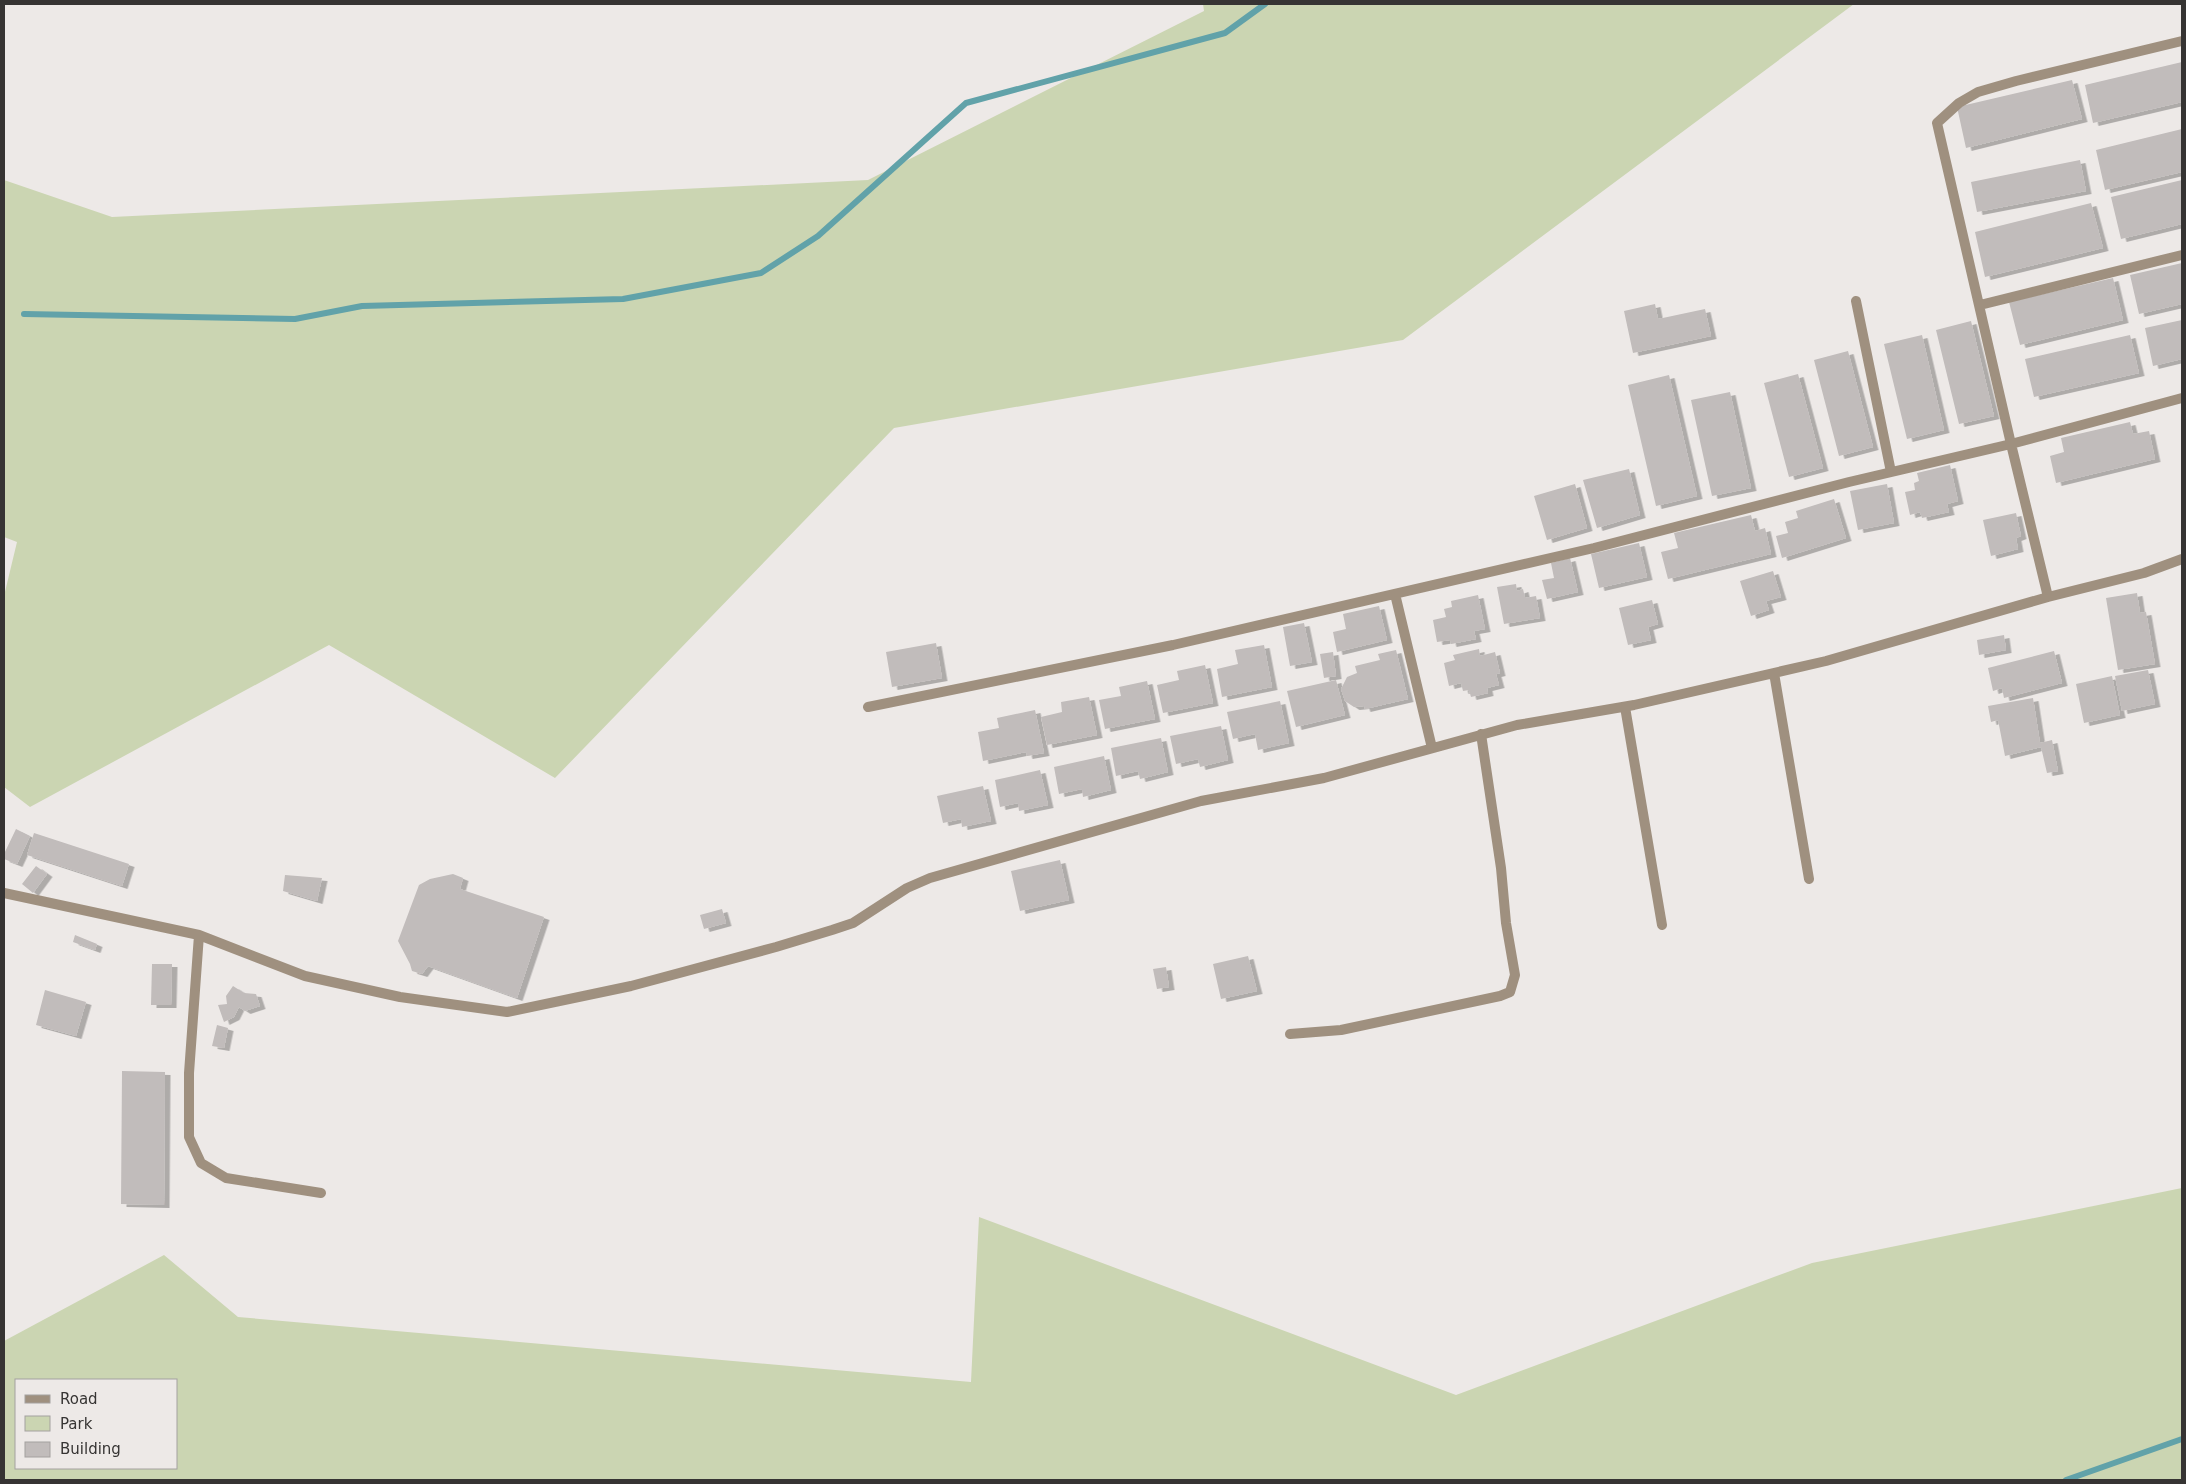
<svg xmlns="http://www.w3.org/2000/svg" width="2186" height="1484" font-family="'DejaVu Sans',sans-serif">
<defs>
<filter id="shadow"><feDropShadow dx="5.5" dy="3" stdDeviation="0" flood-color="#0004"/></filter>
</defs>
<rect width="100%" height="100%" fill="#ede9e7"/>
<!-- green -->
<path fill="#cbd5b2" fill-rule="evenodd" d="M 1203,4 L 1854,4 L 1403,340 L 894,428 L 555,778 L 329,645 L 30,807 L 4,787 L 4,596 L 17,542 L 4,537 L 4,180 L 112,217 L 868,180 L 1204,11 Z
M 2182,1188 L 2182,1480 L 4,1480 L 4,1341 L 164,1255 L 238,1317 L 971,1382 L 979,1217 L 1456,1395 L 1812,1263 ZM 16,1380 L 176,1380 L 176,1468 L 16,1468 Z"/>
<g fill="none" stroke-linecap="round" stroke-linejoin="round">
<!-- stream -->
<path stroke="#61a2a9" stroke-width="6" d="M 24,314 L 295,319 L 362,306 L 623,299 L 761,273 L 818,236 L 966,103 L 1225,33 L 1265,4
M 2066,1480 L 2182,1439"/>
</g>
<!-- building -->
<path fill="#c1bcbb" filter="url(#shadow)" d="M 2182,62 L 2182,102 L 2093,123 L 2085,85 Z
M 2072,80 L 2082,119 L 1966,148 L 1957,107 Z
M 2182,129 L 2182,172 L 2105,190 L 2096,150 Z
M 2080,160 L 2086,191 L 1977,212 L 1971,182 Z
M 2182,180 L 2182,224 L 2121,239 L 2111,197 Z
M 2091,203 L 2103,248 L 1985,277 L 1975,232 Z
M 2182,263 L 2182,304 L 2139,314 L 2130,275 Z
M 2113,278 L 2123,320 L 2020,345 L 2009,302 Z
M 1655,304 L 1658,319 L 1705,309 L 1711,336 L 1633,353 L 1624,311 Z
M 2182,320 L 2182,359 L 2153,366 L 2145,328 Z
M 1971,321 L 1994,416 L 1959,424 L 1936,330 Z
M 1922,335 L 1944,430 L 1907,439 L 1884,344 Z
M 2130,335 L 2139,373 L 2034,397 L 2025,359 Z
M 1848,351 L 1873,447 L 1839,456 L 1814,360 Z
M 1798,374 L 1823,468 L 1789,477 L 1764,383 Z
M 1669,375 L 1697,496 L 1656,506 L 1628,385 Z
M 1730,392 L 1751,488 L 1712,496 L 1691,400 Z
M 2130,422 L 2133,434 L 2149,431 L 2155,459 L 2056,483 L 2050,456 L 2064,452 L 2061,438 Z
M 1950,465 L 1958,501 L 1947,504 L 1949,512 L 1922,518 L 1920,512 L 1910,515 L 1905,492 L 1915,490 L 1914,483 L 1919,481 L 1917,473 Z
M 1629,469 L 1640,515 L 1597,528 L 1583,480 Z
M 1575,484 L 1587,528 L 1547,540 L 1534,496 Z
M 1887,484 L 1894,523 L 1858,530 L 1850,491 Z
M 1834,499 L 1846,538 L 1782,558 L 1776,536 L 1788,533 L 1785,522 L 1798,518 L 1796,511 Z
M 2016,513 L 2021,536 L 2016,538 L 2018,549 L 1991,556 L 1983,520 Z
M 1751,515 L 1755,531 L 1765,528 L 1771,554 L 1668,579 L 1661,552 L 1678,548 L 1674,533 Z
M 1639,543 L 1647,577 L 1599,588 L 1591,554 Z
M 1570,558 L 1578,592 L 1547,599 L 1542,580 L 1554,578 L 1551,563 Z
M 1773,571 L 1781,597 L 1766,601 L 1769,610 L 1751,616 L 1740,581 Z
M 1516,584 L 1517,591 L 1523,589 L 1525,598 L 1536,596 L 1540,618 L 1504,624 L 1497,587 Z
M 2137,593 L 2140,613 L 2146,612 L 2155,664 L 2118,670 L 2106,598 Z
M 1478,595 L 1485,629 L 1474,631 L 1476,639 L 1451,644 L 1450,640 L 1437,642 L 1433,620 L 1446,617 L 1444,609 L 1452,607 L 1451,601 Z
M 1652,600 L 1658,624 L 1648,627 L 1651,640 L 1628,645 L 1619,608 Z
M 1379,606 L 1387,640 L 1337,652 L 1333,632 L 1346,629 L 1343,614 Z
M 1304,623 L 1312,662 L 1290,666 L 1283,627 Z
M 2004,635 L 2006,650 L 1979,655 L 1977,640 Z
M 936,643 L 942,678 L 892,687 L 886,652 Z
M 1264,645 L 1272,687 L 1222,697 L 1217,669 L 1238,664 L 1235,650 Z
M 1479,649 L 1480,656 L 1495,652 L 1500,673 L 1496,674 L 1499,685 L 1487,688 L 1488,693 L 1471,697 L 1469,690 L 1463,691 L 1461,683 L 1449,686 L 1444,663 L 1455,660 L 1453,655 Z
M 1396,650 L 1408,699 L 1365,709 L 1364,706 L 1354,707 L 1345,701 L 1341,689 L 1347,677 L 1357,673 L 1355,666 L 1380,660 L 1378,654 Z
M 2054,651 L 2062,683 L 2004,698 L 2002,688 L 1993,691 L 1988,668 Z
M 1333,652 L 1336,676 L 1324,678 L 1320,654 Z
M 1205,665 L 1213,703 L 1163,713 L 1157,685 L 1179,680 L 1177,671 Z
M 2148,670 L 2155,704 L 2122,711 L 2115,676 Z
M 2112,676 L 2120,715 L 2084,723 L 2076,684 Z
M 1336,680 L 1345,715 L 1296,727 L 1287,691 Z
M 1147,681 L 1155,719 L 1105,729 L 1099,700 L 1121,696 L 1119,687 Z
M 1089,697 L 1097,735 L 1047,745 L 1041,717 L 1062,712 L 1061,702 Z
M 2033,698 L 2040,743 L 2052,740 L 2058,771 L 2047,773 L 2041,747 L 2005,756 L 1998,720 L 1991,722 L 1988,706 Z
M 1280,701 L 1289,743 L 1258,750 L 1255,734 L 1233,739 L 1227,712 Z
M 1035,710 L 1044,753 L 1027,756 L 1026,752 L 983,761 L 978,732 L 999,728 L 997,718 Z
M 1221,726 L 1228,760 L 1200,767 L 1198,759 L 1176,764 L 1170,736 Z
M 1161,738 L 1168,772 L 1140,779 L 1138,771 L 1116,776 L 1111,748 Z
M 1104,756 L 1111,790 L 1083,797 L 1082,789 L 1059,794 L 1054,767 Z
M 1040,770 L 1048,805 L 1019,811 L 1018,803 L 1000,807 L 995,780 Z
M 983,786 L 991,821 L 962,827 L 961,819 L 943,823 L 937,796 Z
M 16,829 L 30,836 L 17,864 L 4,859 L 4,854 Z
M 34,833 L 129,864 L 122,886 L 27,855 Z
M 1060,860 L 1069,900 L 1020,911 L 1011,871 Z
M 36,866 L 47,874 L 33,893 L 22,884 Z
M 453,874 L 463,878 L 460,889 L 544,917 L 517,998 L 428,966 L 422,974 L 412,971 L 410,964 L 398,941 L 419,885 L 430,879 Z
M 285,875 L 322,878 L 317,901 L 283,891 Z
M 722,909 L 726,923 L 704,929 L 700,915 Z
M 75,935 L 97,944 L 95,950 L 73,942 Z
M 1248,956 L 1257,991 L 1221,999 L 1213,964 Z
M 152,964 L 172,964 L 171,1005 L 151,1005 Z
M 1166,967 L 1169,987 L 1157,989 L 1153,969 Z
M 233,986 L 244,993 L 256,994 L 260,1006 L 245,1011 L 239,1007 L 234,1017 L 224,1022 L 218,1005 L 227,1004 L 226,996 Z
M 45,990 L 86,1002 L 76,1036 L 36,1025 Z
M 217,1025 L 228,1028 L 224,1048 L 212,1046 Z
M 122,1071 L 165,1072 L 164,1205 L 121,1204 Z"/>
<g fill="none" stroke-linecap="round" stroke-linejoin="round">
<!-- street -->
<path stroke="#9f907f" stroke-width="10" d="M 2182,41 L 2016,81 L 1978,92 L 1959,103 L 1937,123 L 2011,444 L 2182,398
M 1856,301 L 1891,472
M 1980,305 L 2182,255
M 1395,594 L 1432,748
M 1774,673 L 1809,879
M 868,707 L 1173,645 L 1594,548 L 1849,482 L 2011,444 L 2048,597 L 2144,573 L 2182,559
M 1625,707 L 1662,925
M 4,893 L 199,935 L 305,976 L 400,997 L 507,1012 L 631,986 L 776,947 L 832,930 L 853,923 L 907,888 L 930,878 L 1201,801 L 1324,778 L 1517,725 L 1634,705 L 1826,661 L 2048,597
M 199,935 L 189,1073 L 189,1137 L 201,1163 L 226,1178 L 321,1193
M 1290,1034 L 1341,1030 L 1500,996 L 1510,992 L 1515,975 L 1506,923 L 1501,868 L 1481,734"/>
</g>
<!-- border -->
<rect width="2186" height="1484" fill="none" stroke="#363433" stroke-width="10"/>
<!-- legend -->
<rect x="15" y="1379" width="162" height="90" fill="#ede9e7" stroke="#a4a19f"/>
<rect x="25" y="1395" width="25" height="8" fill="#9f907f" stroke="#a4a19f"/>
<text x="60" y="1404" font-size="15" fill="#363433">Road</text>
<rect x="25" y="1416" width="25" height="15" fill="#cbd5b2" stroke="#a4a19f"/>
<text x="60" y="1429" font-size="15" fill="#363433">Park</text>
<rect x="25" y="1442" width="25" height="15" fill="#c1bcbb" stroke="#a4a19f"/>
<text x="60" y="1454" font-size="15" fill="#363433">Building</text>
</svg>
